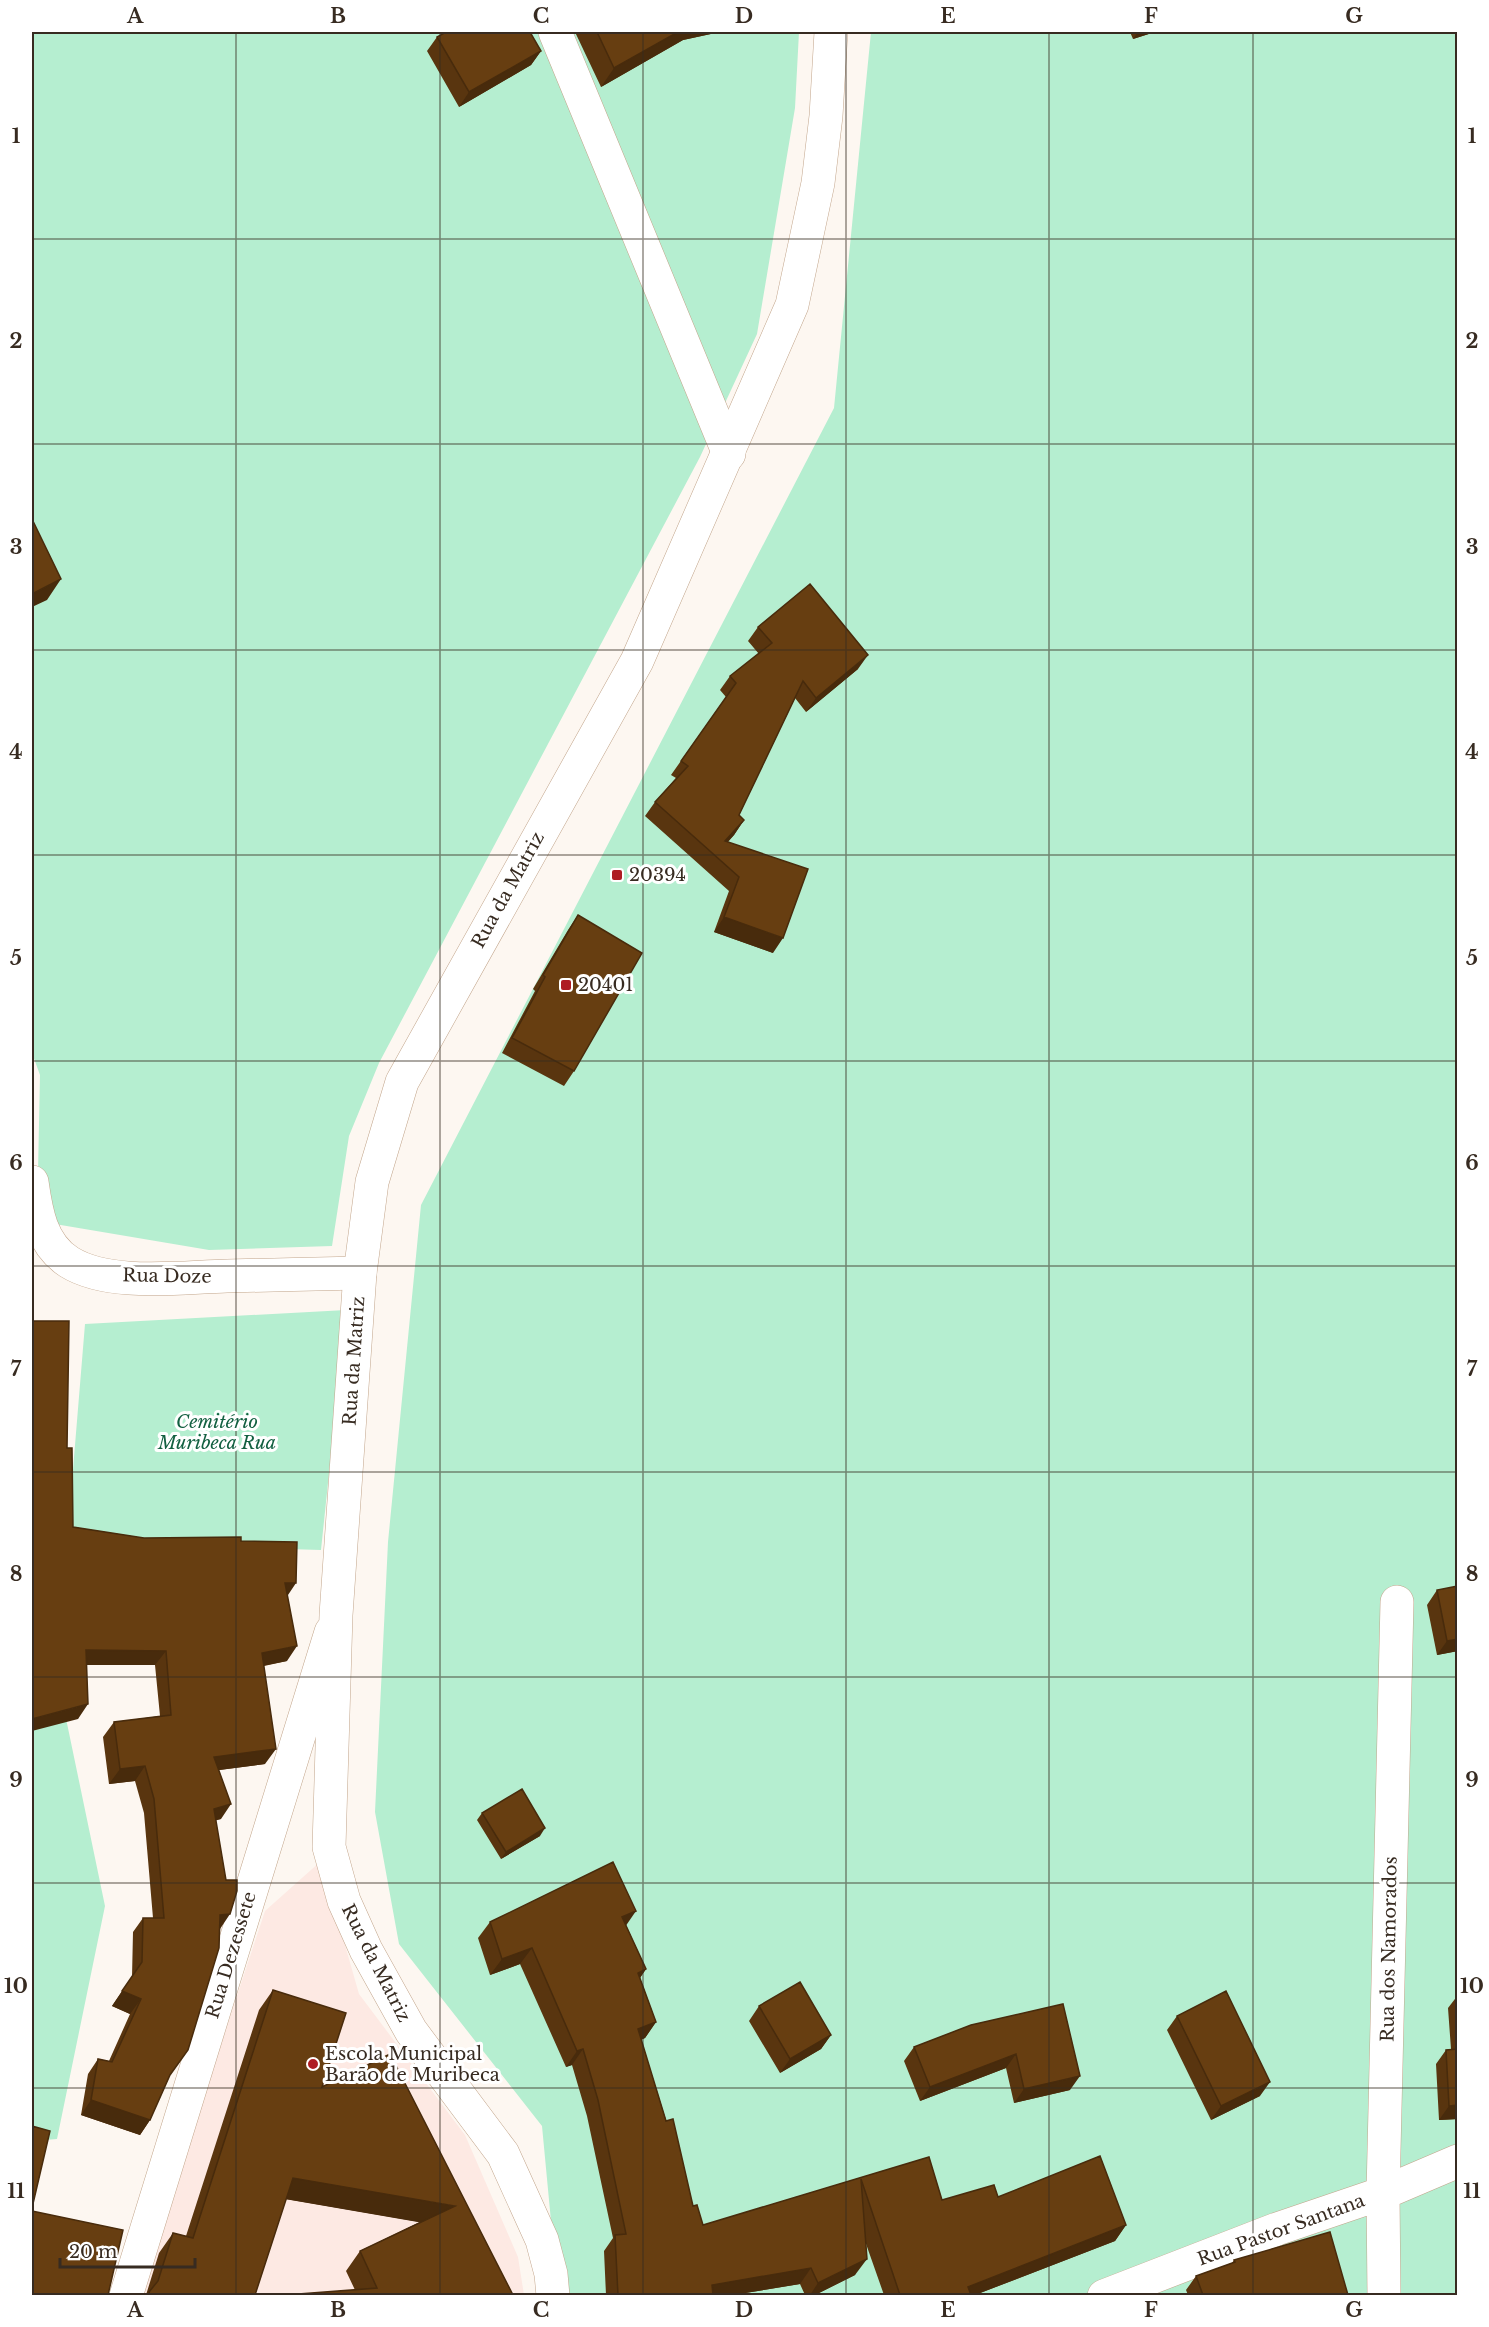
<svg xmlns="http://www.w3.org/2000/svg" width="1489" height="2327" font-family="'Libre Baskerville',serif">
<rect width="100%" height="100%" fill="#fdf7f1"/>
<!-- education -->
<path fill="#fde9e3" d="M 321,1861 L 359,1994 L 465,2135 L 518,2257 L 524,2295 L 138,2296 L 265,1911 Z"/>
<!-- green -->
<path fill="#b5eed0" d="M 32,32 L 799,32 L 795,108 L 757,334 L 700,457 L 379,1063 L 349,1136 L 332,1246 L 209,1250 L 37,1221 L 40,1075 L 32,1053 Z
M 871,32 L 1457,32 L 1457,2295 L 558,2295 L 542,2126 L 399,1944 L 375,1812 L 388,1542 L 421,1205 L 834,408 Z
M 346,1310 L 321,1550 L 67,1542 L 85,1324 Z
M 32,1555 L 105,1906 L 57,2139 L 32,2141 Z"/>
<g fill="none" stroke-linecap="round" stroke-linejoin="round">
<!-- street casing -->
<g stroke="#c2a58b" stroke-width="34">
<path id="street" d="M 555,32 L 729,454
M 32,1182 C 36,1211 41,1244 69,1262 C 109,1287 181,1277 227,1276 C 271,1275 316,1274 360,1273
M 126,2296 L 331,1632
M 1104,2296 L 1277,2229 L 1383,2193 L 1458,2161
M 1384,2296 L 1383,2193 L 1397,1602"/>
</g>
<!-- secondary casing -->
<g stroke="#c2a58b" stroke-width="34">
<path id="secondary" d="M 553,2296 L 551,2274 L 542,2240 L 503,2154 L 411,2031 L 366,1950 L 344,1901 L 329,1847 L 336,1615 L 360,1273 L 372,1182 L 402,1082 L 637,661 L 792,305 L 818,183 L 826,116 L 831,32"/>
</g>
<!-- street -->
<use href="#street" stroke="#fff" stroke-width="33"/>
<!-- secondary -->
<use href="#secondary" stroke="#fff" stroke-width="33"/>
</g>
<!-- wall -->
<path fill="#59350f" d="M 575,32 L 720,32 L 683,40 L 601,87 Z
M 1130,32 L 1155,32 L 1133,39 Z
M 437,37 L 541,51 L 531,65 L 459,107 L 427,51 Z
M 758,627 L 858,669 L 806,712 L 795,698 L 739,815 L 744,820 L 734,835 L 728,842 L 773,953 L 714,932 L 729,891 L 645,816 L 655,802 L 676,778 L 671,775 L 726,697 L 720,690 L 730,676 L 759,654 L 748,641 Z
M 578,915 L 574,1071 L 564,1086 L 502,1053 L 535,991 L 533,989 L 568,930 Z
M 67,1448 L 73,1527 L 144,1538 L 241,1541 L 288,1596 L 287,1661 L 264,1666 L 265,1764 L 219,1770 L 221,1819 L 215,1820 L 220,1929 L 169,2077 L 150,2120 L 140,2135 L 81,2115 L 88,2074 L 98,2059 L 109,2061 L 130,2014 L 112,2006 L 132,1977 L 133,1932 L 143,1918 L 153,1918 L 144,1813 L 135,1781 L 109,1784 L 103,1737 L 114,1722 L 160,1716 L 155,1665 L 86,1665 L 78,1719 Z
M 1437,1590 L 1458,1651 L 1437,1655 L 1427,1605 Z
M 482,1813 L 540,1836 L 501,1859 L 477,1820 Z
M 490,1922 L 626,1925 L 646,1969 L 640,1978 L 656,2022 L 645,2038 L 641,2040 L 693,2206 L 703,2225 L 929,2157 L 942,2200 L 998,2197 L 1126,2225 L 1115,2241 L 975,2295 L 884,2295 L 865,2241 L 855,2275 L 815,2295 L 805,2295 L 800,2284 L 733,2295 L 606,2295 L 604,2251 L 613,2238 L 587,2116 L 572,2065 L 566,2067 L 520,1964 L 490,1975 L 478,1938 Z
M 273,1990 L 322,2087 L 513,2295 L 355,2290 L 346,2271 L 360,2251 L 420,2222 L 286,2199 L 255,2295 L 146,2295 L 159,2253 L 173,2233 L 186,2236 L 259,2010 Z
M 1458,1995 L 1458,2119 L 1439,2120 L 1436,2064 L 1446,2050 L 1451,2049 L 1448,2008 Z
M 759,2006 L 831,2035 L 821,2049 L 780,2073 L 749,2021 Z
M 1177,2016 L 1260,2096 L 1211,2120 L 1167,2030 Z
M 971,2025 L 1070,2090 L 1014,2103 L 1006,2068 L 920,2101 L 904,2061 L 914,2047 Z
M 1234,2260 L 1348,2295 L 1188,2295 L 1186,2290 L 1196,2276 L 1232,2263 Z"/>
<!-- shaded-wall -->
<path fill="#482b0c" d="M 678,32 L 720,32 L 683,40 L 601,87 L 614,68 Z
M 1138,32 L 1155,32 L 1133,39 Z
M 541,51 L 531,65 L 459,107 L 469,92 Z
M 61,579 L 47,600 L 32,607 L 32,594 Z
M 868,655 L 858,669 L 806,712 L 816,698 Z
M 744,820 L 734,835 L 715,855 L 725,841 Z
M 724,917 L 783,938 L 773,953 L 714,932 Z
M 285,1583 L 296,1583 L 286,1598 Z
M 1458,1639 L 1458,1651 L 1437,1655 L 1447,1641 Z
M 297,1646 L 287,1661 L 252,1668 L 262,1653 Z
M 86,1650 L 166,1651 L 155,1665 L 75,1665 Z
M 88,1704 L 78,1719 L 32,1731 L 32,1719 Z
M 276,1749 L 265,1764 L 204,1772 L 214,1757 Z
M 145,1766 L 135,1781 L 109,1784 L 120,1769 Z
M 231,1804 L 221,1819 L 203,1824 L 214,1809 Z
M 545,1828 L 540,1836 L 501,1859 L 506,1852 Z
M 636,1911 L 625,1927 L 622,1917 Z
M 230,1914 L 220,1929 L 220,1915 Z
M 532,1948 L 520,1964 L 490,1975 L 502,1959 Z
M 646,1969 L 635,1985 L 638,1973 Z
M 122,1991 L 141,1999 L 130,2014 L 112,2006 Z
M 656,2022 L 645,2038 L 626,2045 L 638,2029 Z
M 831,2035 L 821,2049 L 780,2073 L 790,2059 Z
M 583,2049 L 572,2065 L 566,2067 L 577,2051 Z
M 1016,2054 L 1006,2068 L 920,2101 L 930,2087 Z
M 1080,2076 L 1070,2090 L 1014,2103 L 1024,2089 Z
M 1270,2082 L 1260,2096 L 1211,2120 L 1221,2106 Z
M 91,2100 L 150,2120 L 140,2135 L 81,2115 Z
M 1458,2105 L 1458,2119 L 1439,2120 L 1449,2106 Z
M 293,2178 L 455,2206 L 441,2226 L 279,2198 Z
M 1126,2225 L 1115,2241 L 975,2295 L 962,2295 L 968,2287 Z
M 867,2259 L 855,2275 L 815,2295 L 810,2295 L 818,2283 Z
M 811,2268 L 800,2284 L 733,2295 L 705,2295 L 712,2285 Z"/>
<!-- building -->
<path fill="#673e11" stroke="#482b0c" stroke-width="1.5" d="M 446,32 L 530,32 L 541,51 L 469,92 L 437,37 Z
M 597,32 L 678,32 L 614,68 Z
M 32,519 L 61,579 L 32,594 Z
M 810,584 L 868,655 L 816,698 L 803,681 L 739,815 L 744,820 L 725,841 L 808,869 L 783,938 L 724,917 L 739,877 L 655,802 L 688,766 L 681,761 L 736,683 L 730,676 L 772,643 L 758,627 Z
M 578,915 L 642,953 L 574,1071 L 512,1038 L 545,977 L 543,975 Z
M 32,1321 L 69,1321 L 67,1448 L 72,1448 L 73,1527 L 144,1538 L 241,1537 L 241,1541 L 297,1542 L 296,1583 L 285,1583 L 297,1646 L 262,1653 L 276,1749 L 214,1757 L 231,1804 L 214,1809 L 226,1880 L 237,1880 L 237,1891 L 230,1914 L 220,1915 L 219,1948 L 188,2050 L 170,2075 L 150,2120 L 91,2100 L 98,2059 L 112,2062 L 141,1999 L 122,1991 L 142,1962 L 143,1918 L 164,1918 L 154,1799 L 145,1766 L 120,1769 L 114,1722 L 171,1715 L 166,1651 L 86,1650 L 88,1704 L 32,1719 Z
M 1458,1586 L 1458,1639 L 1447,1641 L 1437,1590 Z
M 522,1789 L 545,1828 L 506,1852 L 482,1813 Z
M 613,1862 L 636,1911 L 622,1917 L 646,1969 L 638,1973 L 656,2022 L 638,2029 L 666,2121 L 673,2119 L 693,2206 L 697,2205 L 703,2225 L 929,2157 L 942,2200 L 994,2185 L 998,2197 L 1100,2156 L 1126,2225 L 968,2287 L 971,2295 L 900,2295 L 861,2179 L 867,2259 L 818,2283 L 811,2268 L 712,2285 L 713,2295 L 618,2295 L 615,2235 L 626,2234 L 598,2100 L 583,2049 L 577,2051 L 532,1948 L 502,1959 L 490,1922 Z
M 800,1982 L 831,2035 L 790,2059 L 759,2006 Z
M 273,1990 L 346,2013 L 322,2087 L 390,2054 L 513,2295 L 285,2295 L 377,2288 L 360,2251 L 455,2206 L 293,2178 L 255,2295 L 150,2295 L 149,2292 L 158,2281 L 173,2233 L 193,2238 Z
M 1226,1991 L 1270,2082 L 1221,2106 L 1177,2016 Z
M 1063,2004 L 1080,2076 L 1024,2089 L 1016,2054 L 930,2087 L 914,2047 L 971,2025 Z
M 1458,2049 L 1458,2105 L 1449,2106 L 1446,2050 Z
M 32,2126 L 50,2131 L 32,2208 Z
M 32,2211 L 123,2230 L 108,2295 L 32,2295 Z
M 1330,2232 L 1348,2295 L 1203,2295 L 1196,2276 L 1235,2262 L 1234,2260 Z"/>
<!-- grid -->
<path fill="none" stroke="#372b21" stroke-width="1.5" stroke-opacity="0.55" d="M 236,32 L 236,2296M 440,32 L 440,2296M 643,32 L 643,2296M 846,32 L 846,2296M 1049,32 L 1049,2296M 1253,32 L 1253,2296M 32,239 L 1458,239M 32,444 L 1458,444M 32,650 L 1458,650M 32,855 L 1458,855M 32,1061 L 1458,1061M 32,1266 L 1458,1266M 32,1472 L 1458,1472M 32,1677 L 1458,1677M 32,1883 L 1458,1883M 32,2088 L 1458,2088"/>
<!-- markers -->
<g fill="#ae1c23" stroke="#fff" stroke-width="2">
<rect x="611" y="869" width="12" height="12" rx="3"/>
<rect x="560" y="979" width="12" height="12" rx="3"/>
<circle cx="313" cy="2064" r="6"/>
</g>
<g text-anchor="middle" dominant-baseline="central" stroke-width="6" stroke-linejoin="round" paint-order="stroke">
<!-- poi labels -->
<g font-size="18" fill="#372b21" stroke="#fff" text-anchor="start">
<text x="629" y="875">20394</text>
<text x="578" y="985">20401</text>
<text x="325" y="2054">Escola Municipal<tspan x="325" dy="21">Barão de Muribeca</tspan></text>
</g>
<!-- street labels -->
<g font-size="18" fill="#372b21" stroke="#fff">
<text transform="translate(508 890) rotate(-61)">Rua da Matriz</text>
<text transform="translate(167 1276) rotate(1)">Rua Doze</text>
<text transform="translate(354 1361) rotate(-86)">Rua da Matriz</text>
<text transform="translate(1389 1949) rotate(-89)">Rua dos Namorados</text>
<text transform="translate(231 1955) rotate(-73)">Rua Dezessete</text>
<text transform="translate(376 1963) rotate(63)">Rua da Matriz</text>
<text transform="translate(1281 2230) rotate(-20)">Rua Pastor Santana</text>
</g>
<!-- park labels -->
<g font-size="18" font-style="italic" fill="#136041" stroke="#fff">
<text x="217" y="1422">Cemitério<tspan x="217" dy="21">Muribeca Rua</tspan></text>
</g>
</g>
<!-- border -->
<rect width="1489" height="2327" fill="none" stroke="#ffffff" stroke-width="66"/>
<!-- scale -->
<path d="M60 2258v9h135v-9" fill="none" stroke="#372b21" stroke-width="3"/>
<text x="69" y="2258" font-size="18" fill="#372b21" stroke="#ffffff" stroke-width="4.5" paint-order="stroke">20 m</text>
<rect x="33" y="33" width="1423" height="2261" fill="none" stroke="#372b21" stroke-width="2"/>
<g font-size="20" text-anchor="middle" font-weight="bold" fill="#372b21">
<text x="135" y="23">A</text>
<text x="338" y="23">B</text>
<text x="541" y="23">C</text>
<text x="744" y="23">D</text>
<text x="948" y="23">E</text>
<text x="1151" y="23">F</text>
<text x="1354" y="23">G</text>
<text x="16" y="143">1</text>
<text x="1472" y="143">1</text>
<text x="16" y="348">2</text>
<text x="1472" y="348">2</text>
<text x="16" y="554">3</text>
<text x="1472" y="554">3</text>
<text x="16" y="759">4</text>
<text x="1472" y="759">4</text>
<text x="16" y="965">5</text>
<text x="1472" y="965">5</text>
<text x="16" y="1170">6</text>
<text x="1472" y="1170">6</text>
<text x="16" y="1376">7</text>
<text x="1472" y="1376">7</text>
<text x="16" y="1581">8</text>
<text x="1472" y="1581">8</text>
<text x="16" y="1787">9</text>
<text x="1472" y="1787">9</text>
<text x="16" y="1993">10</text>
<text x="1472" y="1993">10</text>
<text x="16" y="2198">11</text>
<text x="1472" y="2198">11</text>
<text x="135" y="2317">A</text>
<text x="338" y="2317">B</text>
<text x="541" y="2317">C</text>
<text x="744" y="2317">D</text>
<text x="948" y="2317">E</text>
<text x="1151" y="2317">F</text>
<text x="1354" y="2317">G</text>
</g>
</svg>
